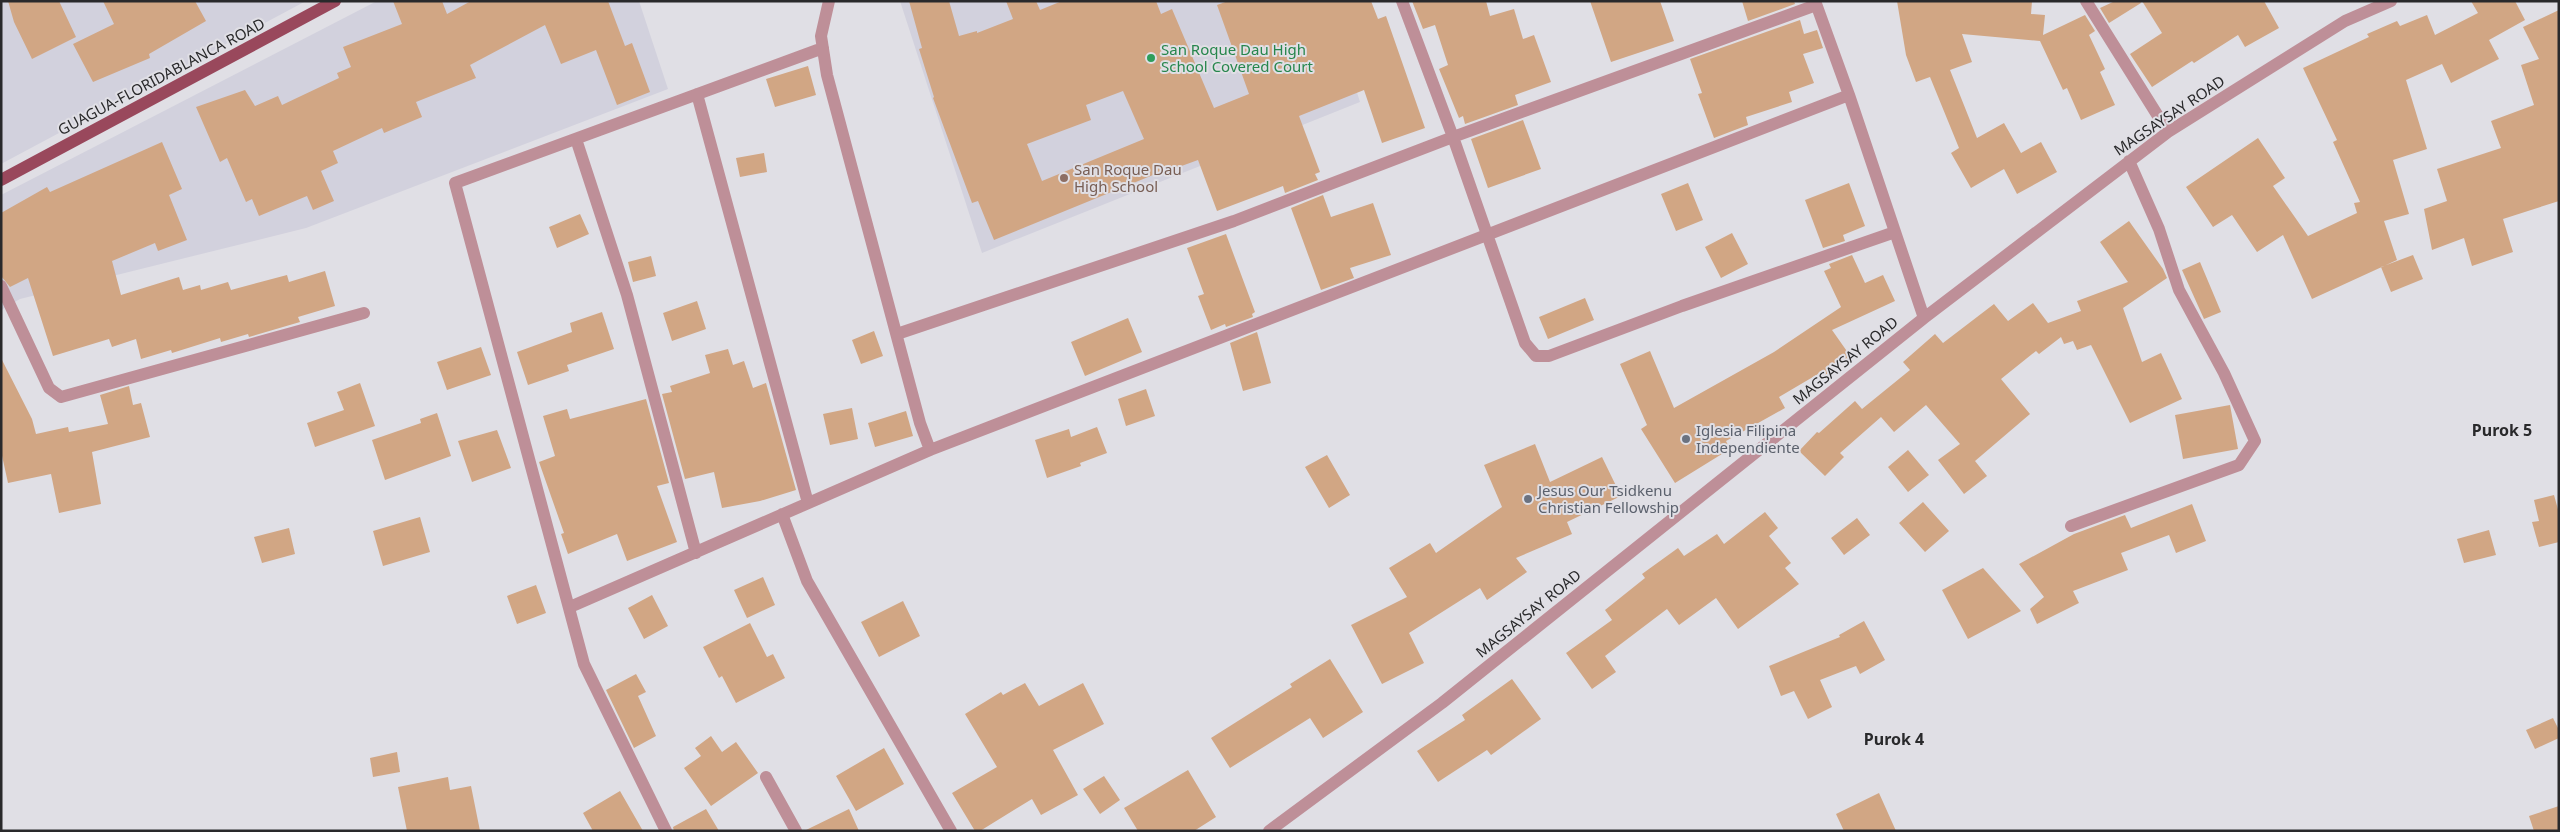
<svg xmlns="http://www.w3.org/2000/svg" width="2560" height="832" font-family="'Noto Sans',sans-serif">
<rect width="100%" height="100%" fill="#e0dfe5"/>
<!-- built -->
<path fill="#d2d1dd" d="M 1,1 L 306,1 L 1,164 Z
M 377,1 L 639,1 L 668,89 L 306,228 L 20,299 L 1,310 L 1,195 Z
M 900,1 L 1328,1 L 1360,102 L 982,253 Z"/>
<!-- building -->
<path fill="#d1a684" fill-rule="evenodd" d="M 8,1 L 59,1 L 76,37 L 32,59 L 14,22 Z
M 103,1 L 195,1 L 206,21 L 149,54 L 150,58 L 93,82 L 73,44 L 114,24 Z
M 393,1 L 442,1 L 447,14 L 471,1 L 608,1 L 625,46 L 632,43 L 650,92 L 617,105 L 596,50 L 561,64 L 545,25 L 470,65 L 476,78 L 416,102 L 422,117 L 384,133 L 382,128 L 333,151 L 338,163 L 321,171 L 334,201 L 313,210 L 307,196 L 259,216 L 252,199 L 246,202 L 227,158 L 220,162 L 196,107 L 245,90 L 255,106 L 278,96 L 282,105 L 339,78 L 337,73 L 351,67 L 343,47 L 402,24 Z
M 909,1 L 949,1 L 959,36 L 977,31 L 977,33 L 1013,19 L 1006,1 L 1036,1 L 1040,10 L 1062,1 L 1156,1 L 1161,14 L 1172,9 L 1214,108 L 1249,94 L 1217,5 L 1228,1 L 1371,1 L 1378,19 L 1386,16 L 1425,128 L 1382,143 L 1364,90 L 1299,116 L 1320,172 L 1315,174 L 1318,180 L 1285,193 L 1283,186 L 1217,211 L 1198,160 L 1176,168 L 1175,166 L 994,240 L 978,201 L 972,203 L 933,98 L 934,97 L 919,49 L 922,48 ZM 1123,91 L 1144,139 L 1042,181 L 1027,144 L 1091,120 L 1086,105 Z
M 1412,1 L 1486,1 L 1490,16 L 1514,9 L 1523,39 L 1534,35 L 1551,82 L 1515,95 L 1518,105 L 1465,124 L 1463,116 L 1459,118 L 1439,69 L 1448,65 L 1435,25 L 1423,29 Z
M 1590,1 L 1660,1 L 1674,41 L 1611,62 Z
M 1742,1 L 1794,1 L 1795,4 L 1748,21 Z
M 1897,1 L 2032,1 L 2031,14 L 2045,15 L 2043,35 L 2085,15 L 2095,31 L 2089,35 L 2105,69 L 2100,72 L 2115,105 L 2081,120 L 2067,88 L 2063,90 L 2040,41 L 1962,34 L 1972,62 L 1950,70 L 1977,138 L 2004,123 L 2021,153 L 2041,142 L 2057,172 L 2017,194 L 2004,169 L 1971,188 L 1951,153 L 1959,148 L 1930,77 L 1916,82 L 1906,55 Z
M 2115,1 L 2140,1 L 2141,3 L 2109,23 L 2100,8 Z
M 2142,1 L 2264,1 L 2279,28 L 2245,47 L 2238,35 L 2194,63 L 2192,61 L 2152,87 L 2130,54 L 2162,33 Z
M 2471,1 L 2515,1 L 2525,20 L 2489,40 L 2499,59 L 2451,83 L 2442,64 L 2406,80 L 2427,149 L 2393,160 L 2409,214 L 2384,221 L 2397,260 L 2312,299 L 2283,235 L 2257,252 L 2232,215 L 2213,227 L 2186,187 L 2258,138 L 2285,178 L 2273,186 L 2308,236 L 2357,213 L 2354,203 L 2360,202 L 2333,142 L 2337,140 L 2303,68 L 2369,37 L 2367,34 L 2397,21 L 2400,26 L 2427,15 L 2435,35 L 2478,13 Z
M 2559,10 L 2559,201 L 2503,219 L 2513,252 L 2472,266 L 2464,238 L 2432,250 L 2424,209 L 2447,201 L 2437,169 L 2501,148 L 2491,121 L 2534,105 L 2521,65 L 2539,59 L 2523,27 Z
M 1800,20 L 1804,34 L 1817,30 L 1823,48 L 1803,54 L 1814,83 L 1789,92 L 1792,102 L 1746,117 L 1748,125 L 1714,138 L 1698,94 L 1702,93 L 1690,59 Z
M 808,66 L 816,95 L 775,107 L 766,79 Z
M 1523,120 L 1541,169 L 1488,188 L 1471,139 Z
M 162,142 L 182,189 L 169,195 L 187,240 L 158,251 L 155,243 L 112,261 L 121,295 L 179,277 L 183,290 L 200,285 L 201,290 L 228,282 L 231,290 L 287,275 L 289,282 L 325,271 L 335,306 L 298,317 L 300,322 L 249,337 L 248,334 L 221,342 L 220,338 L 172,353 L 171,350 L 141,359 L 136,339 L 112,347 L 109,339 L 53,356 L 28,278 L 10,287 L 1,276 L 1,213 L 47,187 L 50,192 Z
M 764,153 L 767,172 L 740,177 L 736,158 Z
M 1688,183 L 1703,220 L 1676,231 L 1661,194 Z
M 1849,183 L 1865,226 L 1843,235 L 1845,241 L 1823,248 L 1805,200 Z
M 1323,195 L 1331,217 L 1373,203 L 1391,255 L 1350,268 L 1354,278 L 1321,290 L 1291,208 Z
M 580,214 L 589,234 L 557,248 L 549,227 Z
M 2129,221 L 2163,269 L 2167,278 L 2123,308 L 2142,362 L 2161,353 L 2182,399 L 2130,423 L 2091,345 L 2077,350 L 2073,341 L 2064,344 L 2061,337 L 2039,354 L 2036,351 L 2001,379 L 2030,414 L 1975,461 L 1987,476 L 1964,494 L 1938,460 L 1960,444 L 1926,405 L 1894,432 L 1881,417 L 1840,453 L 1844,457 L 1825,476 L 1799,451 L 1817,432 L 1819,433 L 1855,401 L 1862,409 L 1910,370 L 1903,362 L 1935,334 L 1943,343 L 1994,304 L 2008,321 L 2033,303 L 2048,323 L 2081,311 L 2077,301 L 2128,282 L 2100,242 Z
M 1732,233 L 1748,264 L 1721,278 L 1705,247 Z
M 1226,234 L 1255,312 L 1252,314 L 1253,317 L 1226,327 L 1225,324 L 1211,330 L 1198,296 L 1204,294 L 1187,248 Z
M 1852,255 L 1865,283 L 1883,275 L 1895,301 L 1832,330 L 1851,357 L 1821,378 L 1818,374 L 1779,397 L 1785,408 L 1726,441 L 1730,449 L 1675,483 L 1641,429 L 1647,425 L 1620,364 L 1650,351 L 1674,408 L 1774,352 L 1841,307 L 1824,271 L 1831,268 L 1829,264 Z
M 2413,255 L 2423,279 L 2391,292 L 2381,267 Z
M 651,256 L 656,276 L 633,282 L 628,262 Z
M 2200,262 L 2221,312 L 2204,319 L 2182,270 Z
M 1585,298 L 1594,320 L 1548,339 L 1539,317 Z
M 697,301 L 706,329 L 672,341 L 663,313 Z
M 602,312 L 614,349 L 567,365 L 569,371 L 528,385 L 517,352 L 572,332 L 570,323 Z
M 1128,318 L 1142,352 L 1085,376 L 1071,342 Z
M 874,331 L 883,356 L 861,364 L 852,340 Z
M 1257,332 L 1271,383 L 1243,391 L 1230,343 Z
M 481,347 L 491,375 L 447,390 L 437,362 Z
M 728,349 L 733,365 L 744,361 L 753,388 L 766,383 L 796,490 L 760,501 L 722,508 L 714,472 L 685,479 L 662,394 L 672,392 L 670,386 L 710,373 L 705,355 Z
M 1,358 L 32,419 L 36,434 L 68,427 L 69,432 L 108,424 L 100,395 L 129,386 L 133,405 L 141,403 L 150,437 L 92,452 L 101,504 L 59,513 L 51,474 L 8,483 L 1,451 Z
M 360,383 L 375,426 L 315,447 L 307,423 L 344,410 L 337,392 Z
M 1146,389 L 1155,416 L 1126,426 L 1118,399 Z
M 646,399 L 669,483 L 657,486 L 677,542 L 627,561 L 617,534 L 568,554 L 561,534 L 564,533 L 539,462 L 555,456 L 543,416 L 567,409 L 570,419 Z
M 2230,405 L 2238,449 L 2183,459 L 2175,415 Z
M 852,408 L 858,439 L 830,445 L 823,414 Z
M 906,411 L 913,436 L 875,447 L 868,423 Z
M 437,413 L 451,456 L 385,480 L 372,440 L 421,423 L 420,419 Z
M 1097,427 L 1107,453 L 1080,463 L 1081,466 L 1047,478 L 1035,440 L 1069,429 L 1071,437 Z
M 497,430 L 511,468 L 472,482 L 458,441 Z
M 1535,444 L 1550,482 L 1602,457 L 1621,496 L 1567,522 L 1572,534 L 1516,558 L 1527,572 L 1487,600 L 1480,588 L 1409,633 L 1424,663 L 1382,684 L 1351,625 L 1407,597 L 1389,568 L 1430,543 L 1436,553 L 1502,507 L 1484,465 Z
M 1908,450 L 1929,475 L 1908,492 L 1888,467 Z
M 1327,455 L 1350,495 L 1329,508 L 1305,467 Z
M 2554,495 L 2559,513 L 2559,542 L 2539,547 L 2532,522 L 2539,521 L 2534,500 Z
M 1923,502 L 1949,531 L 1925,552 L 1899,523 Z
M 2192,504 L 2206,541 L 2176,553 L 2169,535 L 2121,553 L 2128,570 L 2073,591 L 2079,603 L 2037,624 L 2030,609 L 2044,597 L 2019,564 L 2074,534 L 2125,515 L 2131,528 Z
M 1765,512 L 1778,528 L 1769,536 L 1791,563 L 1785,568 L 1799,584 L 1738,629 L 1716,598 L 1679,625 L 1667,609 L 1605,656 L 1616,672 L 1592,689 L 1566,653 L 1612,620 L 1605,610 L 1645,578 L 1642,574 L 1678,548 L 1684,556 L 1717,534 L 1724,544 Z
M 420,517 L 430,552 L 383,566 L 373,531 Z
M 1857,518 L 1870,535 L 1844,555 L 1831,538 Z
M 289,528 L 295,554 L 262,563 L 254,537 Z
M 2489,530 L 2496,555 L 2464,563 L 2457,539 Z
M 1983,568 L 2021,611 L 1968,639 L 1942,590 Z
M 763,577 L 775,605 L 747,618 L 734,590 Z
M 536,585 L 546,613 L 517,624 L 507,596 Z
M 652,595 L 668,626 L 644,639 L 628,608 Z
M 903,601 L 920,636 L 879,657 L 861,622 Z
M 1864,621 L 1885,660 L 1860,674 L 1856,666 L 1820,680 L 1832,707 L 1808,719 L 1794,691 L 1781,696 L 1769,666 L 1840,637 L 1839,635 Z
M 750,623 L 767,657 L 773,654 L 785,678 L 736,703 L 722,676 L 719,678 L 703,647 Z
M 1330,659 L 1363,712 L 1323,738 L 1310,718 L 1230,768 L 1211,738 L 1292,687 L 1290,684 Z
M 636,674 L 646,692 L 638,696 L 656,736 L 634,748 L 606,690 Z
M 1512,679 L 1541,719 L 1491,755 L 1487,750 L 1438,782 L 1417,751 L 1465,720 L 1462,715 Z
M 1025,683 L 1039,706 L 1083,683 L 1104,724 L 1053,750 L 1078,795 L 1041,815 L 1032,799 L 980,831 L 975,831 L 952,793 L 997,767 L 965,714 L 1001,692 L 1003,695 Z
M 2553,718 L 2559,730 L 2559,738 L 2535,749 L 2526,730 Z
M 711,736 L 722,752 L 736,742 L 758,773 L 711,806 L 684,768 L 701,756 L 695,748 Z
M 884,748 L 904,784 L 856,811 L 836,776 Z
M 397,752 L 400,772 L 373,777 L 370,758 Z
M 1188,770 L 1216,817 L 1194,831 L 1138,831 L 1124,808 Z
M 1104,776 L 1120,800 L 1100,814 L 1083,789 Z
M 448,777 L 450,790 L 471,786 L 480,831 L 407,831 L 398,787 Z
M 620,791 L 643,831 L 593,831 L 583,813 Z
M 1879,793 L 1896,831 L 1844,831 L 1836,814 Z
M 2559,806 L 2559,831 L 2534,831 L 2529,816 Z
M 706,809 L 719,831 L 674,831 L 673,827 Z
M 849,809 L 859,831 L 804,831 Z"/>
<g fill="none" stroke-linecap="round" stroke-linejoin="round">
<!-- minor -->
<path stroke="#be8f98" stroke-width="12" d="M 829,1 L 821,36 L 827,75 L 920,423 L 930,450
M 1402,1 L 1453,137 L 1525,343 L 1536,356 L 1549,356 L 1682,306 L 1895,232
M 1815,1 L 1849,95 L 1924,318
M 2086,1 L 2168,132
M 697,94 L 808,503
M 576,139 L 627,295 L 696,553
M 1,286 L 49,388 L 61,397 L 364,313
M 897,334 L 1234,221 L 1453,137 L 1816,5
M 782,514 L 807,581 L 951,831
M 2071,526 L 2239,465 L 2255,441 L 2224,373 L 2179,290 L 2159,229 L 2129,161
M 570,607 L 930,450 L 1849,95
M 766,777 L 796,831
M 666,831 L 584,664 L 455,183 L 823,48
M 1269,831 L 1442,703 L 1924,318 L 2168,132 L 2345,21 L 2391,1"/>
<!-- major -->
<path stroke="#99485c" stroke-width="12" d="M 1,180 L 335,1"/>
</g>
<!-- markers -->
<circle fill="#2e9e5b" stroke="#e0dfe5" stroke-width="2" cx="1151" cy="58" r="5"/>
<circle fill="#8d6e63" stroke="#e0dfe5" stroke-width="2" cx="1064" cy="178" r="5"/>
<g fill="#6b7280" stroke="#e0dfe5" stroke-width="2">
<circle cx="1686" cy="439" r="5"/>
<circle cx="1528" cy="499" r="5"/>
</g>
<g text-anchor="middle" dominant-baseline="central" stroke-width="4" stroke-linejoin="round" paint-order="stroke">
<!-- leisure labels -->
<g font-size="15" fill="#27864d" stroke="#e0dfe5" text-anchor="start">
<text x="1161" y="49">San Roque Dau High<tspan x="1161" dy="17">School Covered Court</tspan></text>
</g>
<!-- street labels -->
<g font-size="15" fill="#29292b" stroke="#e0dfe5">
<text transform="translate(161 76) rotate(-28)">GUAGUA-FLORIDABLANCA ROAD</text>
<text transform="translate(2169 115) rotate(-34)">MAGSAYSAY ROAD</text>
<text transform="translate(1845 360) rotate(-39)">MAGSAYSAY ROAD</text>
<text transform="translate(1528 613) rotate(-39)">MAGSAYSAY ROAD</text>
</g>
<!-- education labels -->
<g font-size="15" fill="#785e54" stroke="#e0dfe5" text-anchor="start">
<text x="1074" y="169">San Roque Dau<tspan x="1074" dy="17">High School</tspan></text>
</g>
<!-- worship labels -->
<g font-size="15" fill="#5b616d" stroke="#e0dfe5" text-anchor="start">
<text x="1696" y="430">Iglesia Filipina<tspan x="1696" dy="17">Independiente</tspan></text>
<text x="1538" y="490">Jesus Our Tsidkenu<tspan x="1538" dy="17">Christian Fellowship</tspan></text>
</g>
<!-- neighbourhood labels -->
<g font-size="16" font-weight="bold" fill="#29292b" stroke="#e0dfe5">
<text x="2502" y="430">Purok 5</text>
<text x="1894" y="739">Purok 4</text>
</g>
</g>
<!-- border -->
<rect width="2560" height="832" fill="none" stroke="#29292b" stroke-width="5"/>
</svg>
